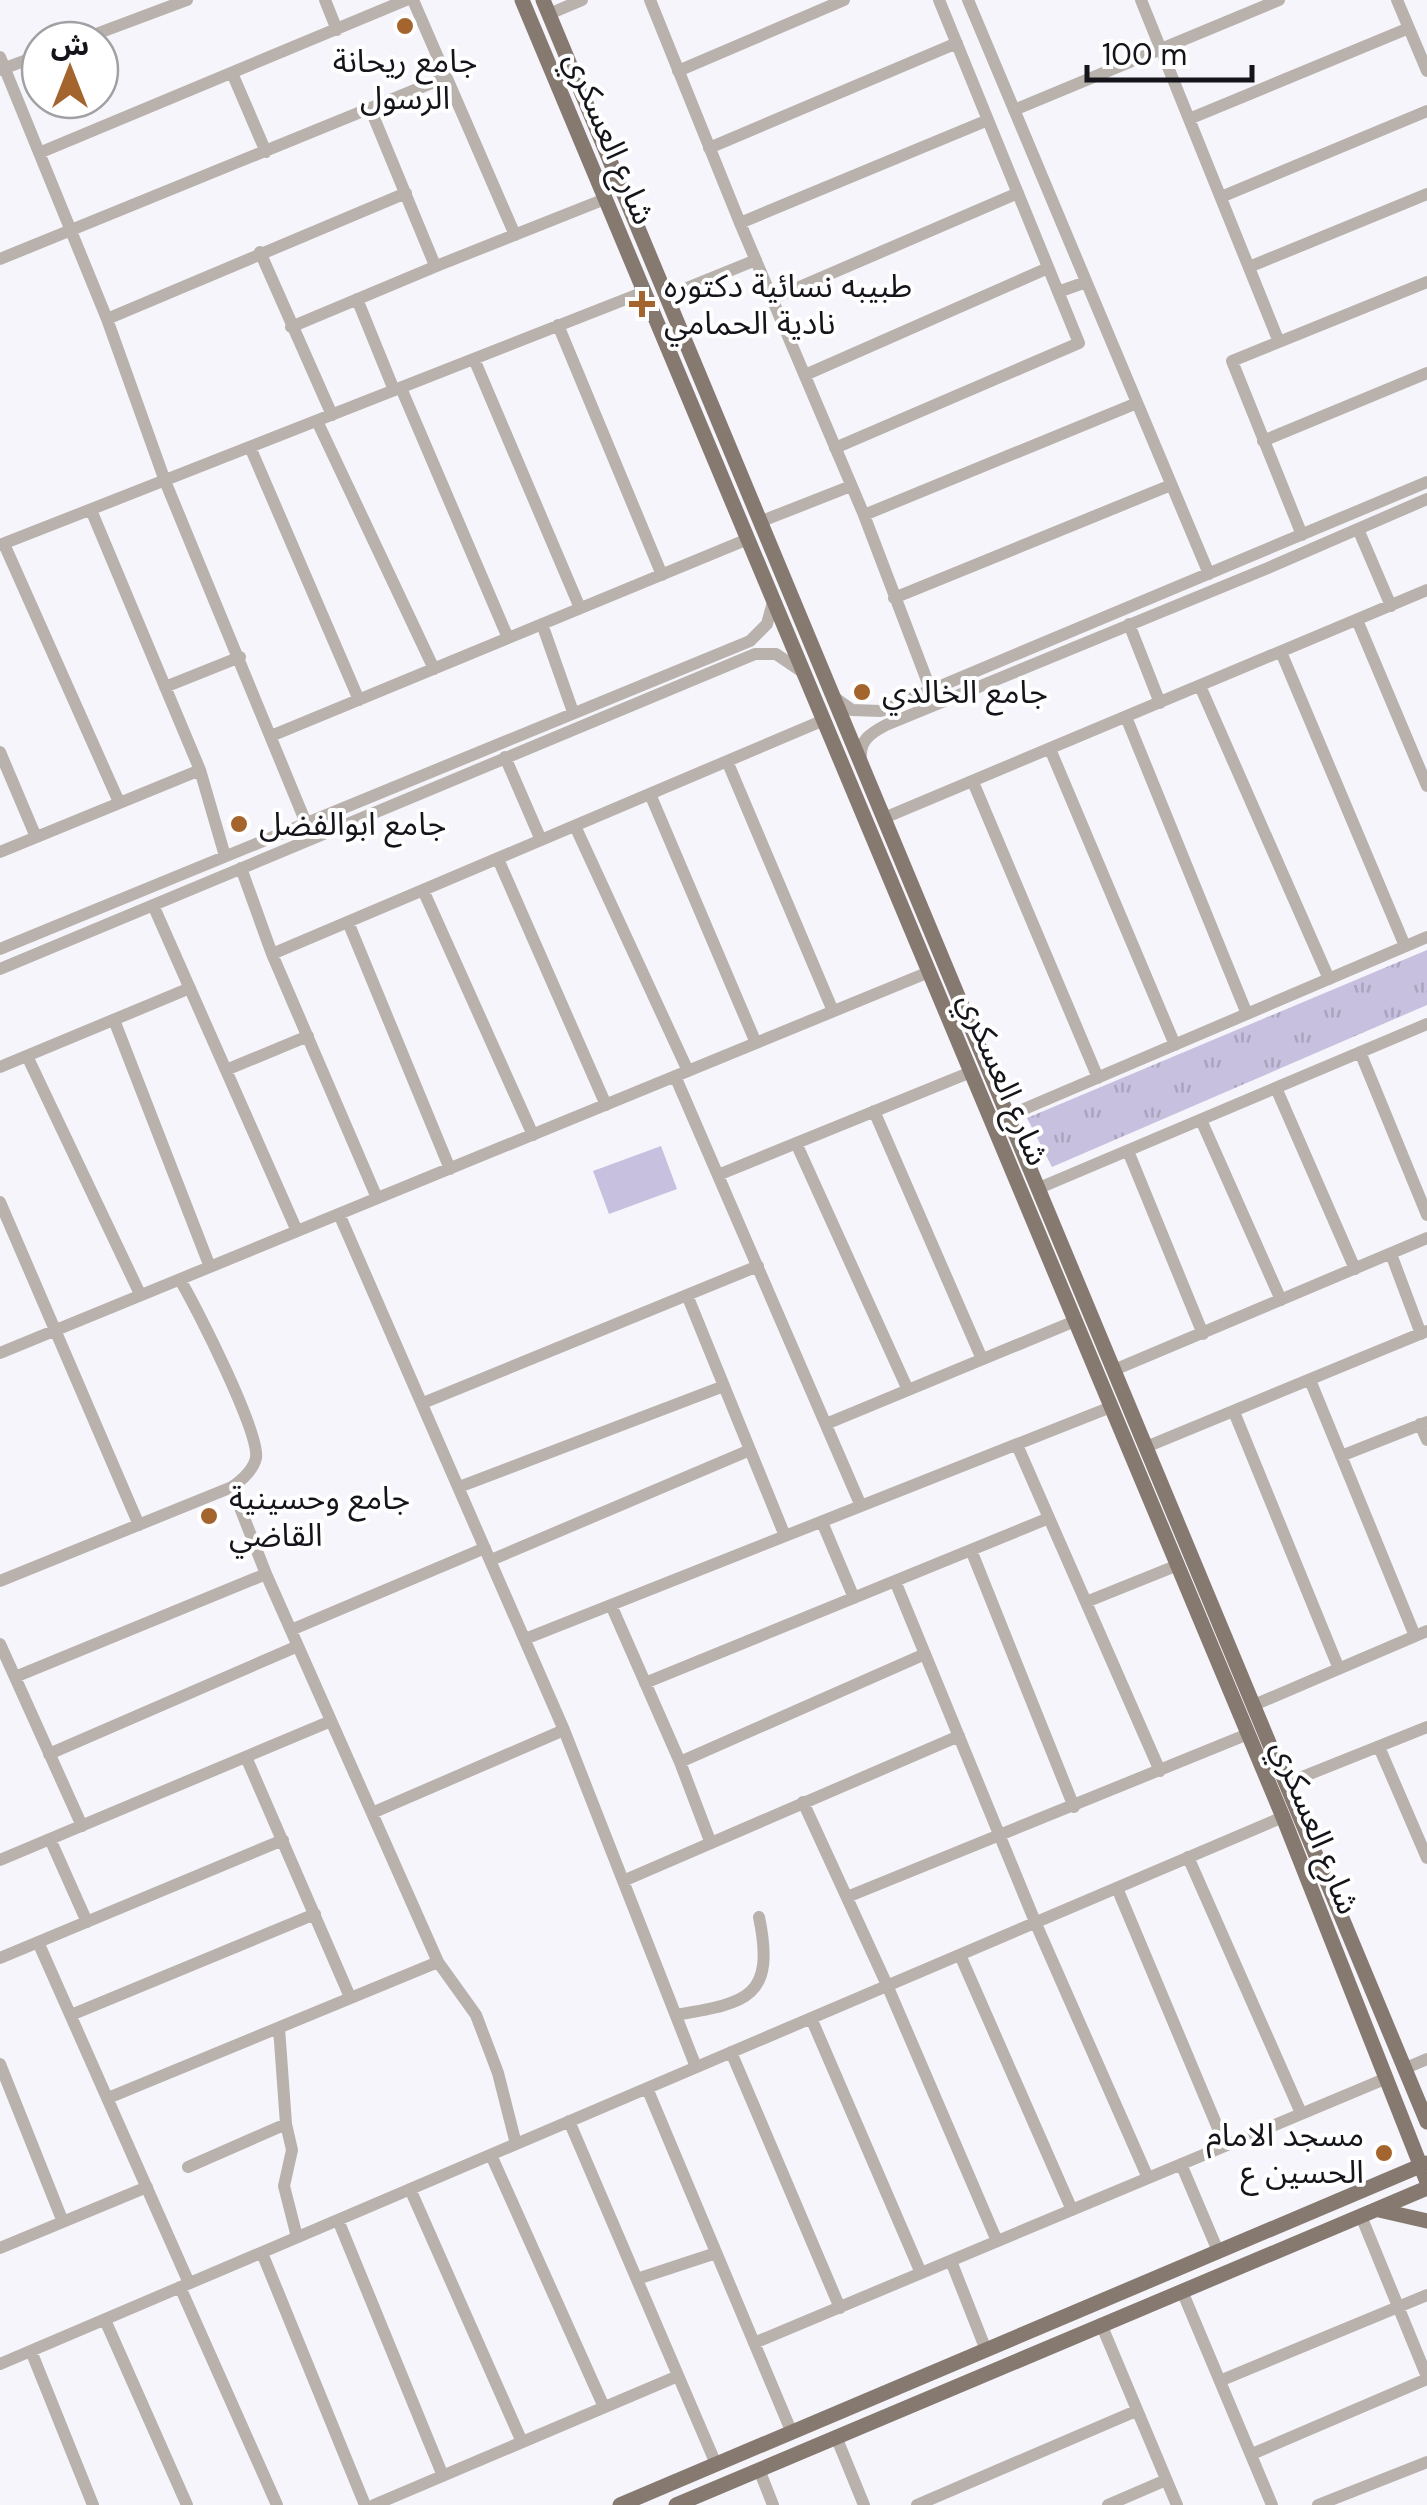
<svg xmlns="http://www.w3.org/2000/svg" width="1427" height="2505" font-family="'DM Sans','Noto Sans Arabic',sans-serif">
<defs>
<pattern id="park-tufts" width="24" height="20" patternUnits="userSpaceOnUse" patternTransform="scale(2.5)"><rect width="24" height="20" fill="#c7c0df"/><path d="M3 7l-1-3M5 7V3M7 7l1-3M15 17l-1-3M17 17v-4M19 17l1-3" fill="none" stroke="#aaa4bf"/></pattern>
</defs>
<rect width="100%" height="100%" fill="#f6f5fc"/>
<!-- park -->
<path fill="url(#park-tufts)" d="M 1427,950 L 1427,1005 L 1052,1167 L 1027,1118 Z"/>
<!-- pitch -->
<path fill="#c7c0df" d="M 661,1146 L 677,1189 L 609,1214 L 593,1171 Z"/>
<g fill="none" stroke-linecap="round" stroke-linejoin="round">
<!-- minor -->
<path stroke="#b9b2ac" stroke-width="12" d="M 325,0 L 337,30
M 413,0 L 515,235
M 650,0 L 740,223 L 864,515 L 931,691
M 968,0 L 1209,574
M 1141,0 L 1279,342
M 1397,0 L 1427,71
M 549,14 L 582,0
M 80,40 L 187,0
M 0,57 L 107,319 L 165,481 L 306,823
M 0,70 L 40,55
M 678,71 L 844,0
M 232,73 L 266,152
M 370,108 L 434,263 L 439,265 L 605,199
M 1014,110 L 1279,0
M 1189,119 L 1409,28
M 709,148 L 957,43
M 39,153 L 406,0
M 1221,197 L 1427,111
M 740,223 L 988,120
M 260,252 L 332,415
M 0,259 L 444,78
M 1249,267 L 1427,194
M 1058,292 L 1086,282
M 667,296 L 756,260
M 774,298 L 1018,193
M 357,299 L 394,390
M 107,319 L 406,193
M 558,325 L 662,575
M 291,327 L 439,265
M 474,359 L 580,608
M 805,375 L 1048,268
M 401,388 L 508,638
M 317,421 L 434,669
M 1263,441 L 1427,373
M 250,447 L 359,700
M 835,448 L 1079,343 L 939,0
M 91,510 L 200,770 L 225,856
M 864,515 L 1137,403
M 762,521 L 851,486
M 1358,529 L 1391,606
M 1302,535 L 1232,361 L 1427,282
M 4,544 L 119,802
M 0,545 L 644,292
M 894,598 L 1171,485
M 1357,620 L 1427,786
M 542,624 L 573,712
M 1129,624 L 1160,703
M 1281,652 L 1405,946
M 1200,686 L 1329,979
M 165,687 L 240,657
M 835,698 L 852,710 L 881,711 L 1427,482
M 1126,717 L 1247,1014
M 271,736 L 748,539
M 1050,749 L 1175,1045
M 0,752 L 36,837
M 505,757 L 541,840
M 861,759 C 859,740 871,733 886,725 L 1268,568 L 1427,499
M 727,761 L 833,1011
M 973,782 L 1098,1078
M 650,794 L 756,1043
M 884,818 L 1427,590
M 575,826 L 688,1071
M 0,852 L 200,770
M 498,859 L 606,1105
M 241,868 L 272,954 L 377,1198
M 423,890 L 533,1135
M 153,905 L 297,1231
M 348,922 L 450,1169
M 0,949 L 750,641 L 767,624 L 773,602
M 272,954 L 824,720
M 0,969 L 755,654 L 776,654 L 804,673
M 114,1020 L 210,1267
M 1360,1052 L 1427,1215
M 27,1056 L 140,1294
M 0,1067 L 190,988
M 226,1070 L 308,1036
M 675,1076 L 861,1506
M 1276,1088 L 1355,1269
M 874,1111 L 982,1359
M 1008,1116 L 1427,937
M 1201,1120 L 1281,1300
M 796,1143 L 908,1390
M 1128,1151 L 1203,1334
M 718,1175 L 971,1072
M 1039,1188 L 1427,1024
M 0,1202 L 139,1525
M 339,1214 L 564,1730 L 696,2067
M 1391,1254 L 1421,1334
M 687,1295 L 785,1536
M 0,1353 L 929,972
M 1114,1370 L 1427,1238
M 1310,1380 L 1415,1636
M 423,1403 L 758,1266
M 1234,1412 L 1339,1669
M 826,1424 L 1075,1321
M 1420,1424 L 1427,1440
M 1017,1445 L 1160,1771
M 1146,1447 L 1427,1331
M 1341,1456 L 1427,1422
M 232,1487 L 266,1574 L 438,1962 L 476,2015 L 498,2073 L 516,2144
M 459,1487 L 724,1386
M 822,1522 L 854,1598
M 971,1550 L 1074,1807
M 491,1560 L 750,1450
M 0,1581 L 232,1487 C 242,1480 253,1471 256,1458 C 260,1433 196,1306 180,1280
M 895,1581 L 1036,1924 L 1148,2178
M 1086,1602 L 1178,1565
M 611,1605 L 680,1762 L 710,1841
M 291,1630 L 485,1548
M 525,1639 L 1111,1407
M 0,1644 L 82,1826
M 15,1677 L 266,1574
M 645,1683 L 1049,1518
M 1254,1705 L 1427,1631
M 1379,1747 L 1427,1858
M 49,1754 L 298,1646
M 246,1757 L 350,1997
M 680,1762 L 925,1654
M 1287,1783 L 1427,1727
M 803,1802 L 887,1985 L 997,2241
M 372,1813 L 564,1730
M 50,1839 L 87,1922
M 1188,1857 L 1301,2113
M 0,1860 L 331,1721
M 623,1881 L 959,1736
M 1117,1888 L 1225,2145
M 847,1897 L 1248,1734
M 38,1942 L 189,2283
M 960,1955 L 1072,2210
M 0,1958 L 283,1840
M 71,2015 L 315,1914
M 676,2015 C 746,2003 776,1999 759,1917
M 811,2018 L 921,2273
M 279,2028 L 286,2124 L 292,2150 L 284,2186 L 297,2237
M 731,2052 L 840,2308
M 0,2064 L 63,2222
M 1406,2068 L 1427,2059
M 647,2088 L 792,2433
M 108,2098 L 438,1962
M 569,2121 L 716,2464
M 491,2155 L 604,2407
M 1181,2164 L 1218,2251
M 188,2167 L 286,2124
M 410,2189 L 522,2442
M 1361,2216 L 1427,2377
M 338,2220 L 443,2476
M 0,2248 L 147,2187
M 262,2253 L 365,2505
M 951,2261 L 986,2350
M 637,2279 L 716,2253
M 180,2287 L 277,2505
M 1182,2291 L 1272,2505
M 105,2320 L 187,2505
M 1101,2324 L 1177,2505
M 754,2343 L 1387,2078
M 31,2351 L 93,2505
M 0,2364 L 1283,1817
M 1222,2380 L 1427,2295
M 837,2439 L 864,2505
M 1252,2454 L 1427,2379
M 760,2472 L 773,2505
M 374,2505 L 678,2376
M 917,2505 L 1136,2411
M 1108,2505 L 1166,2480
M 1318,2505 L 1427,2462"/>
<!-- major -->
<path stroke="#867970" stroke-width="15" d="M 522,0 L 1283,1817 L 1427,2182
M 543,0 L 1427,2122
M 1379,2210 L 1427,2221
M 620,2505 L 1427,2163
M 676,2505 L 1427,2188"/>
</g>
<!-- markers -->
<g fill="#a4642d" stroke="#fff" stroke-width="4">
<circle cx="405" cy="26" r="10"/>
<path d="M637 289h10v10h10v10h-10v10h-10v-10h-10v-10h10z"/>
<circle cx="862" cy="692" r="10"/>
<circle cx="239" cy="824" r="10"/>
<circle cx="209" cy="1516" r="10"/>
<circle cx="1384" cy="2153" r="10"/>
</g>
<g text-anchor="middle" dominant-baseline="central" stroke-width="8" stroke-linejoin="round" paint-order="stroke">
<!-- poi labels -->
<g font-size="32" fill="#15141a" stroke="#fff" text-anchor="start">
<text x="405" y="61" text-anchor="middle">جامع ريحانة<tspan x="405" dy="37">الرسول</tspan></text>
<text x="664" y="286">طبيبه نسائية دكتوره<tspan x="664" dy="37">نادية الحمامي</tspan></text>
<text x="882" y="692">جامع الخالدي</text>
<text x="259" y="824">جامع ابوالفضل</text>
<text x="229" y="1498">جامع وحسينية<tspan x="229" dy="37">القاضي</tspan></text>
<text x="1364" y="2135" text-anchor="end">مسجد الامام<tspan x="1364" dy="37">الحسين ع</tspan></text>
</g>
<!-- street labels -->
<g font-size="32" fill="#15141a" stroke="#fff">
<text transform="translate(610 138) rotate(67)">شارع العسكري</text>
<text transform="translate(1004 1079) rotate(67)">شارع العسكري</text>
<text transform="translate(1316 1827) rotate(68)">شارع العسكري</text>
</g>
</g>
<!-- north arrow -->
<g transform="translate(70 70)"><circle r="48" fill="#ffffff" stroke="#a1a1a3" stroke-width="2.5"/>
<path d="M0-8L18 38L0 25L-18 38Z" fill="#a4642d"/>
<text y="-15" font-size="28" font-weight="bold" text-anchor="middle" fill="#15141a">ش</text>
</g>
<!-- scale -->
<path d="M1087 65v15h165v-15" fill="none" stroke="#15141a" stroke-width="5"/>
<text x="1102" y="65" font-size="30" fill="#15141a" stroke="#ffffff" stroke-width="8" paint-order="stroke">100 m</text>
</svg>
